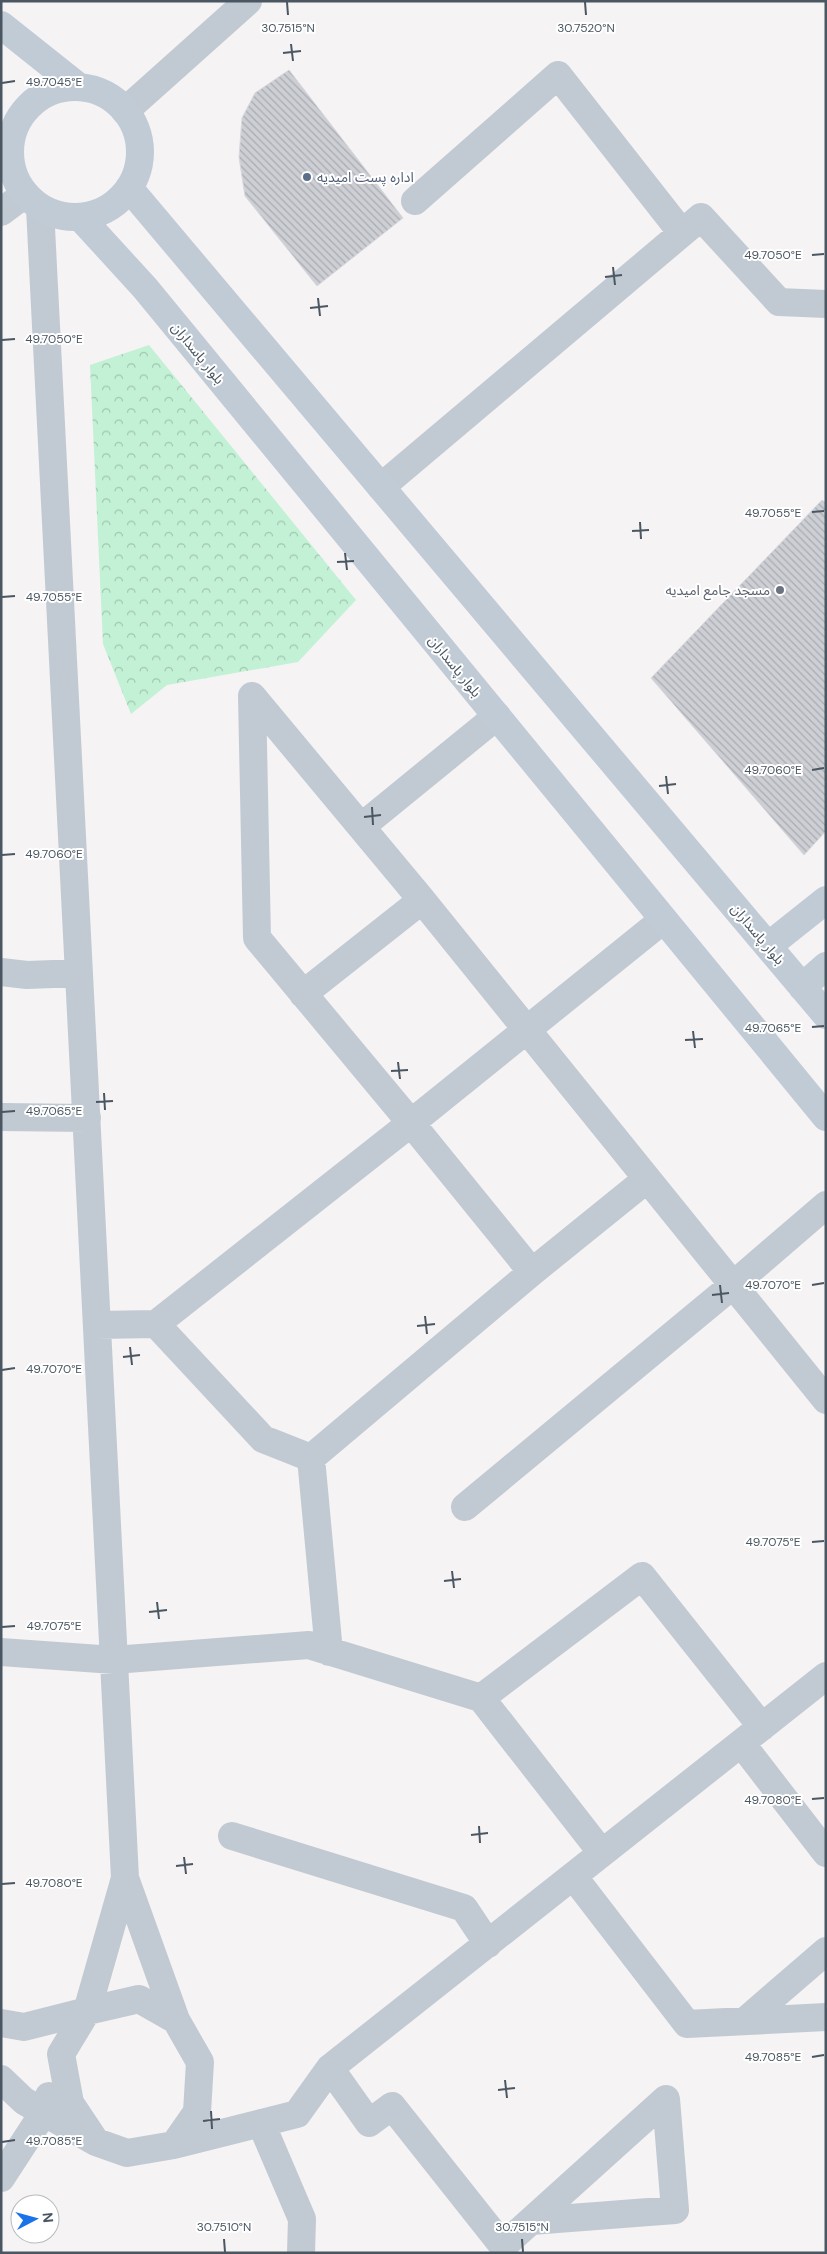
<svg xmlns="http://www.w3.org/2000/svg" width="827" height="2254" font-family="'DM Sans','Noto Sans Arabic',sans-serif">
<defs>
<pattern id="park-crowns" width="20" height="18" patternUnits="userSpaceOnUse" patternTransform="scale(1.25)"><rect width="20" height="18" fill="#c3f1d5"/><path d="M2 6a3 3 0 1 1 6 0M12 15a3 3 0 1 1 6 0" fill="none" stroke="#a0c6b0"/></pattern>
<pattern id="building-back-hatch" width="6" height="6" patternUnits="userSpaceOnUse" patternTransform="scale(1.25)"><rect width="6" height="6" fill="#cdcfd5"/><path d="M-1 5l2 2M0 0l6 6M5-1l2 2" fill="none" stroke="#a8abb0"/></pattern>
</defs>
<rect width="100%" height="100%" fill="#f5f3f3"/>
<!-- park -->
<path fill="url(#park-crowns)" d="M 149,345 L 356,600 L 298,662 L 167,685 L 131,714 L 103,644 L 90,365 Z"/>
<!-- building -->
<path fill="url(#building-back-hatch)" stroke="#d7d9de" d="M 289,70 L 403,218 L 317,286 L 245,196 L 239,157 L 242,118 L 255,93 Z
M 822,500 L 826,503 L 826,831 L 804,855 L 651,678 Z"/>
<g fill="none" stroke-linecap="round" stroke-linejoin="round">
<!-- street -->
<path stroke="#c1cad2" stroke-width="28" d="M 125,111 L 248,1
M 415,201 L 558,75 L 682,233
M 40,208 L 125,1878
M 1,212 L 25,194
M 381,487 L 701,217 L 779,302 L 826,304
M 361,827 L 497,716
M 422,900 L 826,1400
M 1,972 L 27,975 L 79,973
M 303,994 L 422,900 L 252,696 L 257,938 L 411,1123 L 663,920
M 1,1117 L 87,1118
M 156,1324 L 411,1123 L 532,1272
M 97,1325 L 156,1324 L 263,1439 L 311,1458 L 329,1652
M 311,1458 L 532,1272 L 647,1179
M 465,1507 L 733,1285 L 826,1205
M 1,1652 L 114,1660 L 309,1645 L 481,1698 L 602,1853
M 481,1698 L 642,1576 L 762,1727
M 741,1743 L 826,1853
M 232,1836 L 464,1908 L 488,1944
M 573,1876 L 687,2024 L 826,2017
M 745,2021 L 826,1951
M 1,2023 L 24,2027 L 87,2011 L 125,1878 L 176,2020
M 330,2068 L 369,2123 L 392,2106 L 503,2246 L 666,2099 L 675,2210 L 531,2221
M 1,2079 L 24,2101 L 96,2142 L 127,2153 L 174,2145 L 197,2112 L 200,2062 L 176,2020 L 139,1999 L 87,2011 L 61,2054 L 70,2103 L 96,2142
M 261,2123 L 302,2219 L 301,2253
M 174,2145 L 297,2114 L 330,2068 L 826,1676
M 1,2178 L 44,2112 L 49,2096"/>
<!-- secondary -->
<path stroke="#c1cbd6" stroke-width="28" d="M 1,25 L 79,87
M10 152a65 65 0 1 1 130 0a65 65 0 1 1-130 0Z
M 129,188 L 826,1015
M 81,218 L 145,288 L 826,1117
M 768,946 L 826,900
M 802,987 L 826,966"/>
</g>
<!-- ticks -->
<path fill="none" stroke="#4a5661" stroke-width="2" d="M 287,2 L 288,15M 585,2 L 586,15M 291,44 L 293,61M 283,53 L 301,51M 2,83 L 15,81M 812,255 L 824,254M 613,267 L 615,285M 605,277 L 622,275M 318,298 L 320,316M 310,308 L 328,306M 2,340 L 15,339M 812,512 L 824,511M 640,522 L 641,539M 632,531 L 649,530M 345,553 L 347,570M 337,562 L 354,561M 2,597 L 15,596M 812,770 L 824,768M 666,776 L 668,794M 659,786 L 676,784M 372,807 L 373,825M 364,817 L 381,815M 2,855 L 15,854M 812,1027 L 824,1026M 693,1031 L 695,1048M 685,1040 L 703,1039M 398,1062 L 400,1079M 391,1071 L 408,1070M 104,1093 L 105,1110M 96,1102 L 113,1101M 2,1112 L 15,1111M 720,1285 L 722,1303M 812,1285 L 824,1283M 712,1295 L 729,1293M 425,1316 L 427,1334M 417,1326 L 435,1324M 130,1347 L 132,1365M 123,1357 L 140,1355M 2,1370 L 15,1368M 812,1542 L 824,1541M 452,1571 L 454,1588M 444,1581 L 461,1579M 157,1602 L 159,1619M 149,1612 L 167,1610M 2,1627 L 15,1626M 812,1799 L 824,1798M 479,1826 L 480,1843M 471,1835 L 488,1833M 184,1857 L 186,1874M 176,1866 L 193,1864M 2,1884 L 15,1883M 812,2057 L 824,2055M 505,2080 L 507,2098M 498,2090 L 515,2088M 211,2111 L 212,2129M 203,2121 L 220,2119M 2,2142 L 15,2140M 224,2239 L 225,2252M 522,2239 L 523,2252"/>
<!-- markers -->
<circle fill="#5c6f8a" stroke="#fff" stroke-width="2" cx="307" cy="177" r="5"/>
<circle fill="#6b7280" stroke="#fff" stroke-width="2" cx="780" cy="590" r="5"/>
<g text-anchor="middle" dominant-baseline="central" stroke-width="4" stroke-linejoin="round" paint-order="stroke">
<!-- service labels -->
<g font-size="14" fill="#4e5e75" stroke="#fff" text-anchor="start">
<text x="317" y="177">اداره پست امیدیه</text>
</g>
<!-- street labels -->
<g font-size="14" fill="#4a5661" stroke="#fff">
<text transform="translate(198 353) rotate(51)">بلوار پاسداران</text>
<text transform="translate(455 666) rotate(51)">بلوار پاسداران</text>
<text transform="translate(758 934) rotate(50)">بلوار پاسداران</text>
</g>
<!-- worship labels -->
<g font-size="14" fill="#5b616d" stroke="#fff" text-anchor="end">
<text x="770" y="590">مسجد جامع امیدیه</text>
</g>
</g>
<g font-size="12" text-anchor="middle" fill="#4a5661" stroke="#fff" stroke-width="4" stroke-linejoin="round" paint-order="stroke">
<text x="288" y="32">30.7515°N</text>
<text x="586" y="32">30.7520°N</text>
<text x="54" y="86">49.7045°E</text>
<text x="773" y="259">49.7050°E</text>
<text x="54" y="343">49.7050°E</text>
<text x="773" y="517">49.7055°E</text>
<text x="54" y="601">49.7055°E</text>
<text x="773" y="774">49.7060°E</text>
<text x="54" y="858">49.7060°E</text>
<text x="773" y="1032">49.7065°E</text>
<text x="54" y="1115">49.7065°E</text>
<text x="773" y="1289">49.7070°E</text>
<text x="54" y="1373">49.7070°E</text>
<text x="773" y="1546">49.7075°E</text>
<text x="54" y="1630">49.7075°E</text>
<text x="773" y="1804">49.7080°E</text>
<text x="54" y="1887">49.7080°E</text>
<text x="773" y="2061">49.7085°E</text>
<text x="54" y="2145">49.7085°E</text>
<text x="224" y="2231">30.7510°N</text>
<text x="522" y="2231">30.7515°N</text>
</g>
<!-- border -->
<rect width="827" height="2254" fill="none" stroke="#4a5661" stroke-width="5"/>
<!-- north arrow -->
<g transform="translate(35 2219) rotate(84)"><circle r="24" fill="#ffffff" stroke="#b7bbc0"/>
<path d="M0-4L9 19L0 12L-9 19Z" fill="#1a73e8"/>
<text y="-8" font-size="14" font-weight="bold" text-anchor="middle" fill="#4a5661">N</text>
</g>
</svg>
